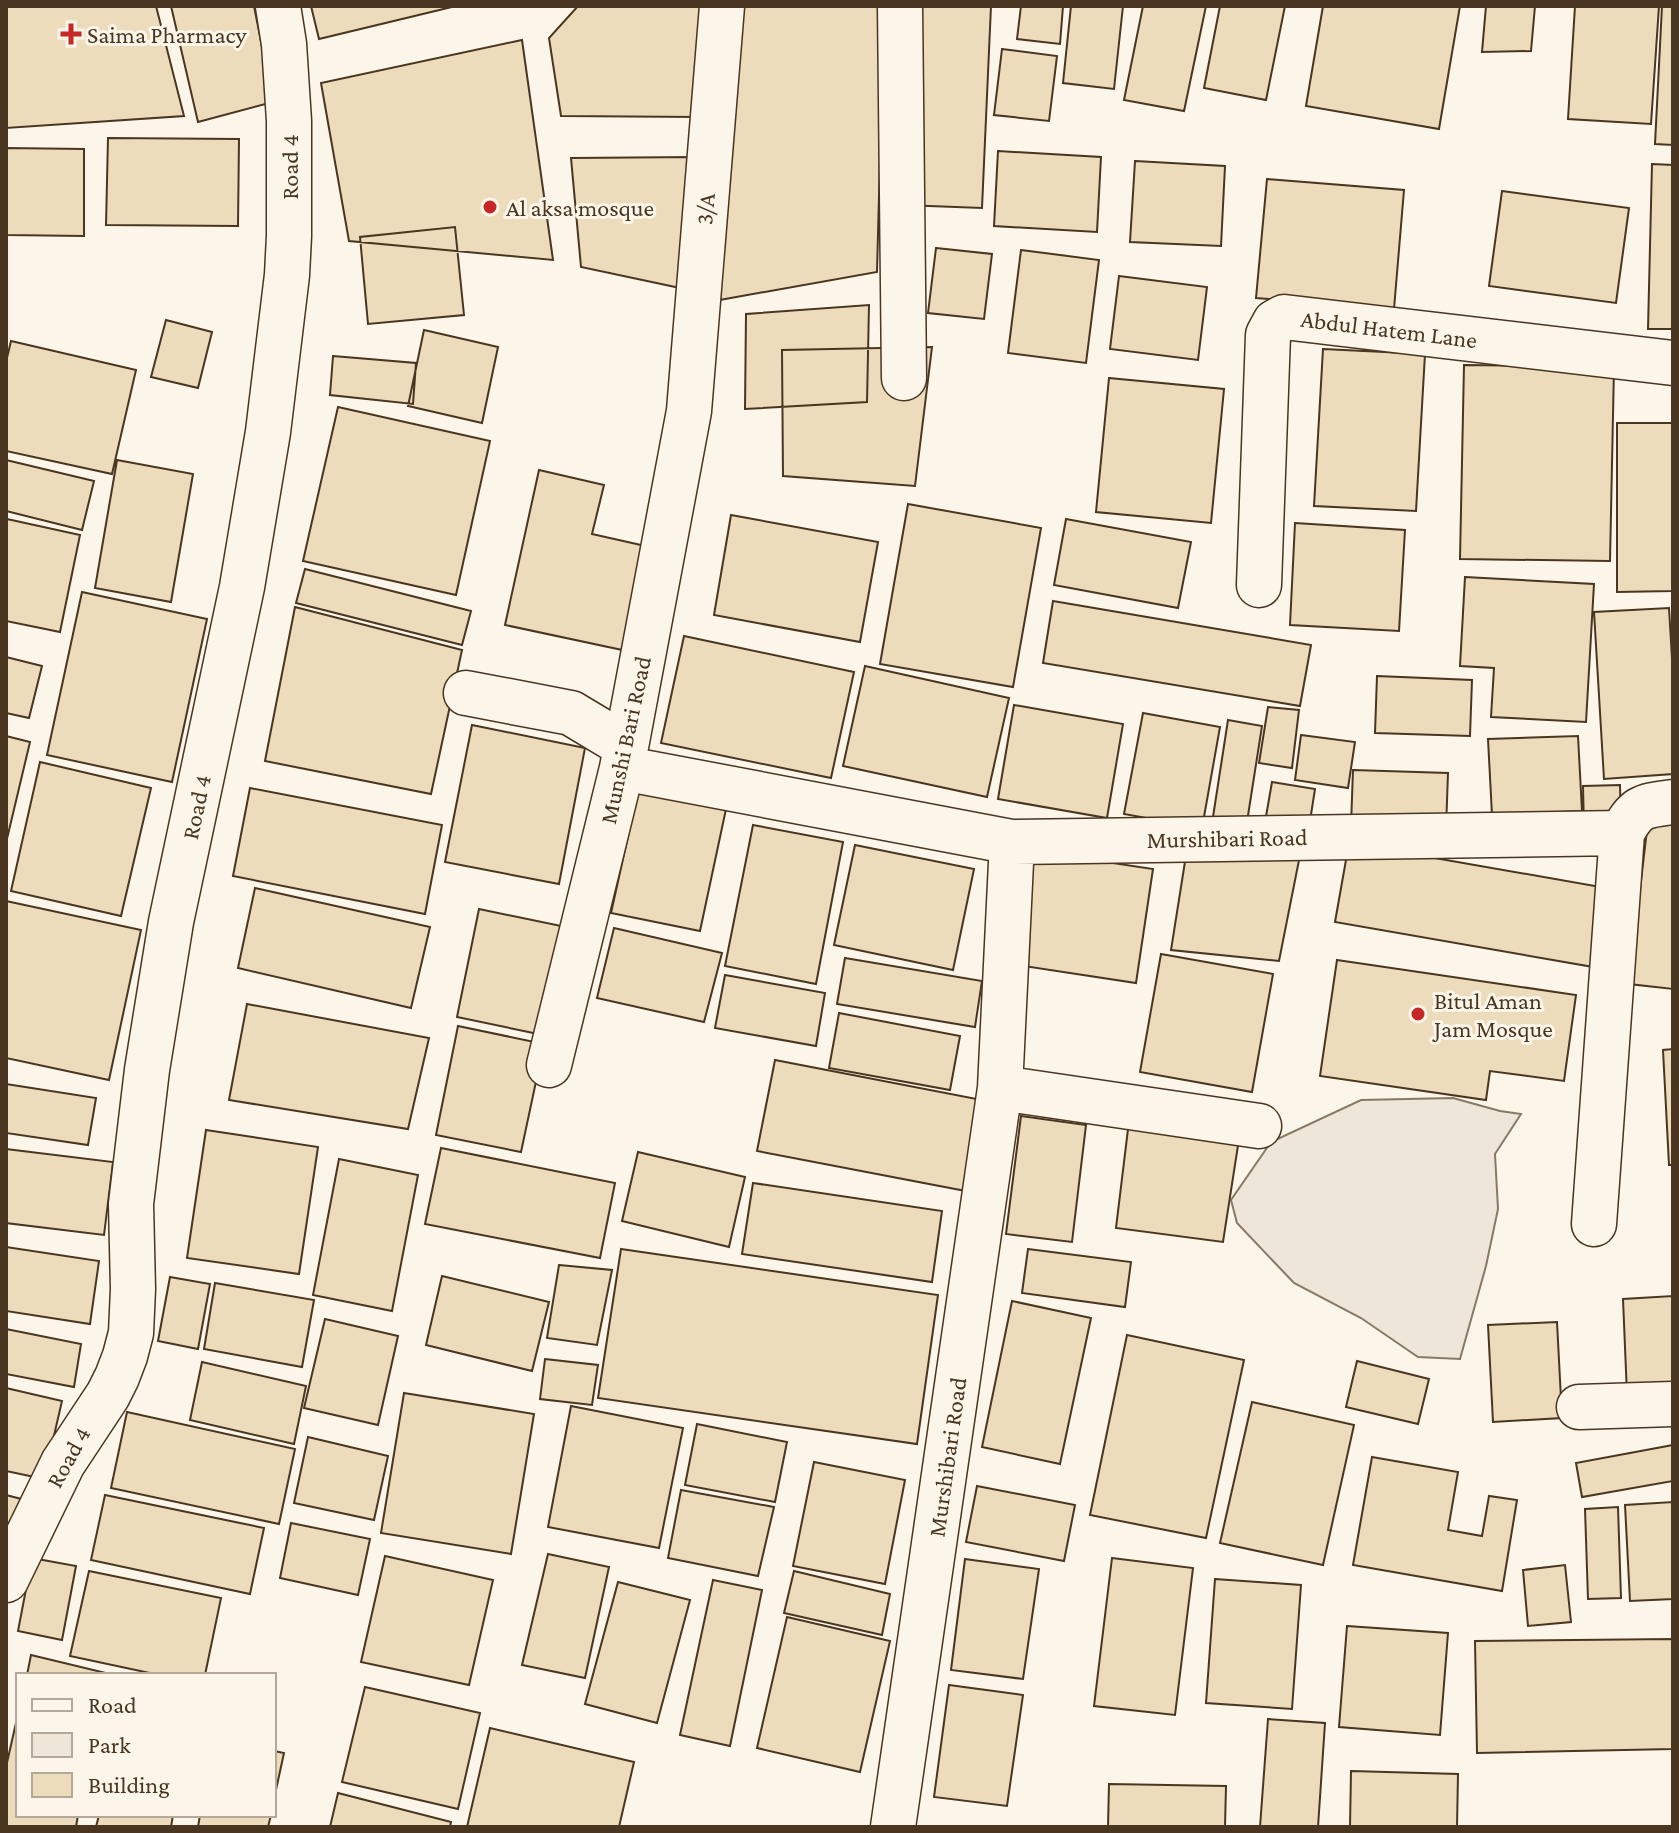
<svg xmlns="http://www.w3.org/2000/svg" width="1679" height="1833" font-family="'Crimson Pro',serif">
<rect width="100%" height="100%" fill="#fbf6e9"/>
<!-- green -->
<path fill="#ede6d9" stroke="#887966" stroke-width="2" d="M 1453,1098 L 1500,1111 L 1521,1114 L 1495,1154 L 1498,1209 L 1486,1266 L 1460,1359 L 1418,1357 L 1361,1318 L 1294,1283 L 1237,1223 L 1231,1200 L 1271,1142 L 1361,1100 Z"/>
<!-- building -->
<path fill="#ecdcbc" stroke="#4a3520" stroke-width="2" d="M 6,6 L 156,6 L 184,116 L 6,128 Z
M 171,6 L 254,6 L 273,102 L 198,122 Z
M 311,6 L 456,6 L 319,39 Z
M 578,6 L 713,6 L 698,117 L 561,116 L 549,38 Z
M 735,6 L 884,6 L 877,272 L 714,301 Z
M 912,6 L 991,6 L 982,208 L 903,205 Z
M 1021,6 L 1063,6 L 1060,44 L 1017,39 Z
M 1071,6 L 1123,6 L 1114,89 L 1063,83 Z
M 1143,6 L 1206,6 L 1184,111 L 1124,100 Z
M 1220,6 L 1285,6 L 1266,100 L 1204,88 Z
M 1323,6 L 1460,6 L 1439,129 L 1306,106 Z
M 1486,6 L 1535,6 L 1531,51 L 1482,52 Z
M 1575,6 L 1659,6 L 1651,124 L 1568,119 Z
M 1662,6 L 1673,6 L 1673,145 L 1655,144 Z
M 522,40 L 553,260 L 349,241 L 321,83 Z
M 1002,49 L 1057,56 L 1049,121 L 994,115 Z
M 108,138 L 239,139 L 238,226 L 106,225 Z
M 6,148 L 84,149 L 84,236 L 6,235 Z
M 998,151 L 1101,157 L 1097,232 L 994,226 Z
M 695,157 L 680,288 L 581,267 L 571,158 Z
M 1135,161 L 1225,166 L 1221,246 L 1130,242 Z
M 1652,164 L 1673,165 L 1673,329 L 1648,329 Z
M 1267,179 L 1404,190 L 1394,309 L 1256,298 Z
M 1502,191 L 1629,208 L 1616,303 L 1489,286 Z
M 455,227 L 464,315 L 368,324 L 360,237 Z
M 936,248 L 992,254 L 984,319 L 928,313 Z
M 1021,250 L 1099,260 L 1086,363 L 1008,353 Z
M 1119,276 L 1207,287 L 1198,360 L 1110,349 Z
M 869,305 L 867,402 L 745,409 L 746,314 Z
M 166,320 L 212,332 L 198,388 L 151,377 Z
M 424,330 L 498,347 L 482,423 L 408,406 Z
M 11,341 L 136,370 L 112,474 L 6,451 L 6,362 Z
M 932,347 L 915,486 L 783,476 L 782,350 Z
M 1323,349 L 1425,354 L 1416,511 L 1314,506 Z
M 333,356 L 416,363 L 413,404 L 330,395 Z
M 1464,365 L 1614,367 L 1610,561 L 1460,559 Z
M 1109,378 L 1224,389 L 1211,523 L 1096,512 Z
M 338,407 L 490,441 L 456,595 L 303,561 Z
M 1617,423 L 1673,423 L 1673,591 L 1617,592 Z
M 6,460 L 94,481 L 82,530 L 6,511 Z
M 117,460 L 193,474 L 171,602 L 95,588 Z
M 539,470 L 604,485 L 592,534 L 650,547 L 627,651 L 505,625 Z
M 908,504 L 1041,528 L 1013,687 L 880,664 Z
M 731,515 L 878,542 L 860,642 L 714,615 Z
M 7,519 L 80,535 L 60,632 L 6,621 Z
M 1066,519 L 1191,542 L 1178,608 L 1054,585 Z
M 1295,523 L 1405,530 L 1399,631 L 1290,625 Z
M 305,569 L 471,611 L 462,645 L 296,603 Z
M 1465,577 L 1594,584 L 1586,722 L 1491,717 L 1494,668 L 1460,666 Z
M 82,592 L 207,619 L 172,782 L 47,755 Z
M 1053,601 L 1311,645 L 1300,706 L 1043,663 Z
M 295,607 L 462,650 L 431,794 L 265,761 Z
M 1669,608 L 1673,675 L 1673,774 L 1604,779 L 1594,612 Z
M 684,636 L 854,672 L 831,778 L 661,743 Z
M 6,657 L 42,666 L 29,718 L 6,713 Z
M 865,666 L 1009,698 L 987,797 L 843,766 Z
M 1377,676 L 1472,680 L 1470,736 L 1375,733 Z
M 1014,705 L 1123,724 L 1107,818 L 998,799 Z
M 1268,707 L 1299,710 L 1292,768 L 1259,763 Z
M 1143,713 L 1220,727 L 1202,828 L 1124,814 Z
M 1228,720 L 1262,726 L 1247,822 L 1213,817 Z
M 472,725 L 585,748 L 559,884 L 445,862 Z
M 1301,735 L 1355,742 L 1348,788 L 1295,780 Z
M 6,736 L 30,742 L 6,843 Z
M 1578,736 L 1582,811 L 1492,815 L 1488,739 Z
M 40,762 L 151,788 L 121,916 L 11,891 Z
M 1353,770 L 1448,773 L 1446,829 L 1351,825 Z
M 1272,782 L 1315,789 L 1308,834 L 1264,828 Z
M 1620,785 L 1621,831 L 1584,830 L 1583,786 Z
M 250,788 L 442,825 L 425,914 L 233,876 Z
M 638,791 L 726,809 L 700,931 L 611,913 Z
M 1648,821 L 1673,824 L 1673,989 L 1629,984 Z
M 753,825 L 843,842 L 816,984 L 725,966 Z
M 1349,843 L 1612,889 L 1599,968 L 1335,922 Z
M 855,845 L 974,869 L 953,970 L 834,945 Z
M 1302,845 L 1279,961 L 1171,950 L 1187,849 Z
M 1033,851 L 1153,869 L 1136,983 L 1017,965 Z
M 255,888 L 430,927 L 411,1008 L 238,968 Z
M 6,901 L 141,930 L 109,1080 L 6,1058 Z
M 479,909 L 566,927 L 543,1035 L 457,1017 Z
M 614,928 L 722,953 L 704,1022 L 597,998 Z
M 1161,954 L 1273,974 L 1252,1092 L 1140,1072 Z
M 845,958 L 982,981 L 975,1027 L 837,1004 Z
M 1337,960 L 1576,995 L 1564,1081 L 1490,1071 L 1486,1100 L 1320,1076 Z
M 725,975 L 825,993 L 816,1046 L 715,1028 Z
M 247,1004 L 429,1038 L 408,1129 L 229,1100 Z
M 839,1013 L 960,1036 L 950,1090 L 829,1068 Z
M 458,1026 L 544,1044 L 521,1152 L 436,1135 Z
M 1673,1049 L 1673,1165 L 1669,1165 L 1663,1050 Z
M 775,1060 L 987,1101 L 971,1192 L 757,1151 Z
M 6,1084 L 96,1098 L 88,1145 L 6,1133 Z
M 1021,1116 L 1086,1125 L 1072,1242 L 1006,1234 Z
M 1129,1121 L 1239,1139 L 1223,1242 L 1116,1228 Z
M 206,1130 L 318,1147 L 299,1274 L 187,1258 Z
M 441,1148 L 615,1183 L 600,1258 L 425,1224 Z
M 6,1149 L 113,1162 L 104,1235 L 6,1223 Z
M 638,1152 L 745,1177 L 729,1247 L 622,1221 Z
M 339,1159 L 418,1175 L 392,1311 L 313,1295 Z
M 753,1183 L 942,1211 L 932,1282 L 742,1254 Z
M 6,1247 L 99,1261 L 90,1324 L 6,1311 Z
M 621,1249 L 938,1295 L 917,1444 L 598,1398 Z
M 1028,1249 L 1131,1262 L 1125,1307 L 1022,1293 Z
M 559,1265 L 612,1270 L 597,1345 L 547,1338 Z
M 442,1276 L 549,1302 L 532,1371 L 426,1345 Z
M 170,1277 L 210,1284 L 198,1349 L 158,1341 Z
M 215,1283 L 314,1300 L 302,1367 L 204,1349 Z
M 1673,1296 L 1673,1392 L 1627,1395 L 1623,1299 Z
M 1012,1301 L 1091,1318 L 1060,1464 L 982,1447 Z
M 325,1319 L 398,1336 L 378,1425 L 304,1408 Z
M 1557,1322 L 1562,1418 L 1493,1422 L 1488,1325 Z
M 6,1329 L 81,1344 L 74,1387 L 6,1374 Z
M 1127,1335 L 1244,1360 L 1206,1538 L 1090,1515 Z
M 545,1359 L 598,1365 L 592,1405 L 540,1399 Z
M 1357,1361 L 1429,1379 L 1418,1424 L 1346,1407 Z
M 202,1362 L 306,1386 L 294,1444 L 190,1420 Z
M 6,1388 L 62,1401 L 44,1479 L 6,1471 Z
M 404,1393 L 534,1414 L 511,1554 L 381,1533 Z
M 1252,1402 L 1354,1425 L 1323,1565 L 1220,1543 Z
M 571,1406 L 683,1428 L 659,1548 L 548,1527 Z
M 127,1412 L 295,1449 L 279,1524 L 111,1488 Z
M 697,1424 L 787,1442 L 775,1502 L 685,1485 Z
M 308,1437 L 388,1456 L 374,1520 L 294,1503 Z
M 1673,1445 L 1673,1481 L 1582,1497 L 1576,1463 Z
M 1372,1457 L 1458,1472 L 1448,1530 L 1482,1536 L 1489,1496 L 1517,1500 L 1502,1591 L 1353,1565 Z
M 814,1462 L 905,1480 L 885,1584 L 793,1566 Z
M 977,1486 L 1075,1505 L 1064,1561 L 966,1542 Z
M 681,1490 L 774,1507 L 758,1576 L 668,1558 Z
M 6,1495 L 29,1501 L 6,1551 Z
M 105,1495 L 264,1528 L 250,1594 L 91,1560 Z
M 1673,1502 L 1673,1599 L 1630,1601 L 1625,1505 Z
M 1618,1507 L 1621,1598 L 1588,1599 L 1585,1509 Z
M 291,1523 L 370,1539 L 358,1595 L 280,1578 Z
M 548,1554 L 609,1567 L 585,1678 L 522,1665 Z
M 385,1556 L 493,1580 L 469,1685 L 361,1662 Z
M 32,1558 L 76,1566 L 62,1640 L 18,1631 Z
M 1112,1558 L 1193,1568 L 1175,1715 L 1094,1706 Z
M 965,1559 L 1039,1569 L 1023,1679 L 951,1670 Z
M 1565,1565 L 1571,1622 L 1528,1626 L 1523,1570 Z
M 89,1571 L 221,1598 L 205,1675 L 159,1675 L 70,1656 Z
M 794,1571 L 890,1594 L 882,1635 L 784,1613 Z
M 1215,1579 L 1301,1585 L 1292,1709 L 1206,1703 Z
M 713,1580 L 762,1590 L 730,1746 L 680,1735 Z
M 618,1582 L 690,1600 L 657,1723 L 585,1704 Z
M 787,1617 L 890,1641 L 860,1772 L 757,1748 Z
M 1347,1626 L 1448,1633 L 1440,1735 L 1339,1727 Z
M 1673,1639 L 1673,1749 L 1477,1753 L 1475,1641 Z
M 31,1655 L 110,1674 L 109,1675 L 27,1675 Z
M 949,1685 L 1023,1695 L 1007,1806 L 934,1797 Z
M 365,1687 L 480,1713 L 458,1809 L 342,1782 Z
M 18,1714 L 18,1815 L 78,1815 L 76,1827 L 6,1827 L 6,1767 Z
M 1268,1719 L 1325,1723 L 1318,1827 L 1260,1827 Z
M 490,1728 L 634,1762 L 619,1827 L 467,1827 Z
M 274,1751 L 284,1753 L 274,1799 Z
M 1351,1771 L 1458,1774 L 1457,1827 L 1350,1827 Z
M 1109,1784 L 1226,1786 L 1225,1827 L 1108,1827 Z
M 338,1793 L 451,1822 L 450,1827 L 330,1827 Z
M 99,1815 L 173,1815 L 171,1827 L 96,1827 Z
M 200,1815 L 271,1815 L 268,1827 L 198,1827 Z"/>
<g fill="none" stroke-linecap="round" stroke-linejoin="round">
<!-- minor casing -->
<g stroke="#4a3520" stroke-width="47">
<path id="minor" d="M 900,6 L 904,378
M 1259,585 L 1268,335 L 1275,322 L 1284,317 L 1673,363
M 466,693 L 571,713 L 626,746
M 622,768 L 1012,842 L 1622,833
M 549,1065 L 622,768 L 689,411 L 722,6
M 1000,1088 L 1259,1126
M 1594,1224 L 1622,833 C 1637,805 1643,806 1673,802
M 1579,1407 L 1673,1404
M 6,1580 L 63,1463 L 108,1395 L 117,1377 L 125,1356 L 131,1333 L 133,1289 L 131,1204 L 147,1070 L 171,922 L 242,587 L 268,432 L 287,275 L 289,236 L 289,121 L 284,44 L 278,6
M 893,1827 L 1000,1088 L 1012,842"/>
</g>
<!-- minor -->
<use href="#minor" stroke="#fbf6e9" stroke-width="44"/>
</g>
<!-- markers -->
<g fill="#c62828" stroke="#fbf6e9" stroke-width="3">
<path d="M67 22h8v8h8v8h-8v8h-8v-8h-8v-8h8z"/>
<circle cx="490" cy="207" r="8"/>
<circle cx="1418" cy="1014" r="8"/>
</g>
<g text-anchor="middle" dominant-baseline="central" stroke-width="6" stroke-linejoin="round" paint-order="stroke">
<!-- poi labels -->
<g font-size="24" fill="#4a3520" stroke="#fbf6e9" text-anchor="start">
<text x="87" y="34">Saima Pharmacy</text>
<text x="506" y="207">Al aksa mosque</text>
<text x="1434" y="1000">Bitul Aman<tspan x="1434" dy="28">Jam Mosque</tspan></text>
</g>
<!-- street labels -->
<g font-size="24" fill="#4a3520" stroke="#fbf6e9">
<text transform="translate(289 167) rotate(-90)">Road 4</text>
<text transform="translate(705 209) rotate(-85)">3/A</text>
<text transform="translate(1389 329) rotate(7)">Abdul Hatem Lane</text>
<text transform="translate(625 740) rotate(-78)">Munshi Bari Road</text>
<text transform="translate(196 807) rotate(-78)">Road 4</text>
<text transform="translate(1227 838) rotate(-1)">Murshibari Road</text>
<text transform="translate(68 1457) rotate(-61)">Road 4</text>
<text transform="translate(947 1457) rotate(-82)">Murshibari Road</text>
</g>
</g>
<!-- border -->
<rect width="1679" height="1833" fill="none" stroke="#4a3520" stroke-width="16"/>
<!-- legend -->
<rect x="16" y="1673" width="260" height="144" fill="#fbf6e9" stroke="#b4a999" stroke-width="2"/>
<rect x="32" y="1699" width="40" height="12" fill="#fbf6e9" stroke="#b4a999" stroke-width="2"/>
<text x="88" y="1713" font-size="24" fill="#4a3520">Road</text>
<rect x="32" y="1733" width="40" height="24" fill="#ede6d9" stroke="#b4a999" stroke-width="2"/>
<text x="88" y="1753" font-size="24" fill="#4a3520">Park</text>
<rect x="32" y="1773" width="40" height="24" fill="#ecdcbc" stroke="#b4a999" stroke-width="2"/>
<text x="88" y="1793" font-size="24" fill="#4a3520">Building</text>
</svg>
